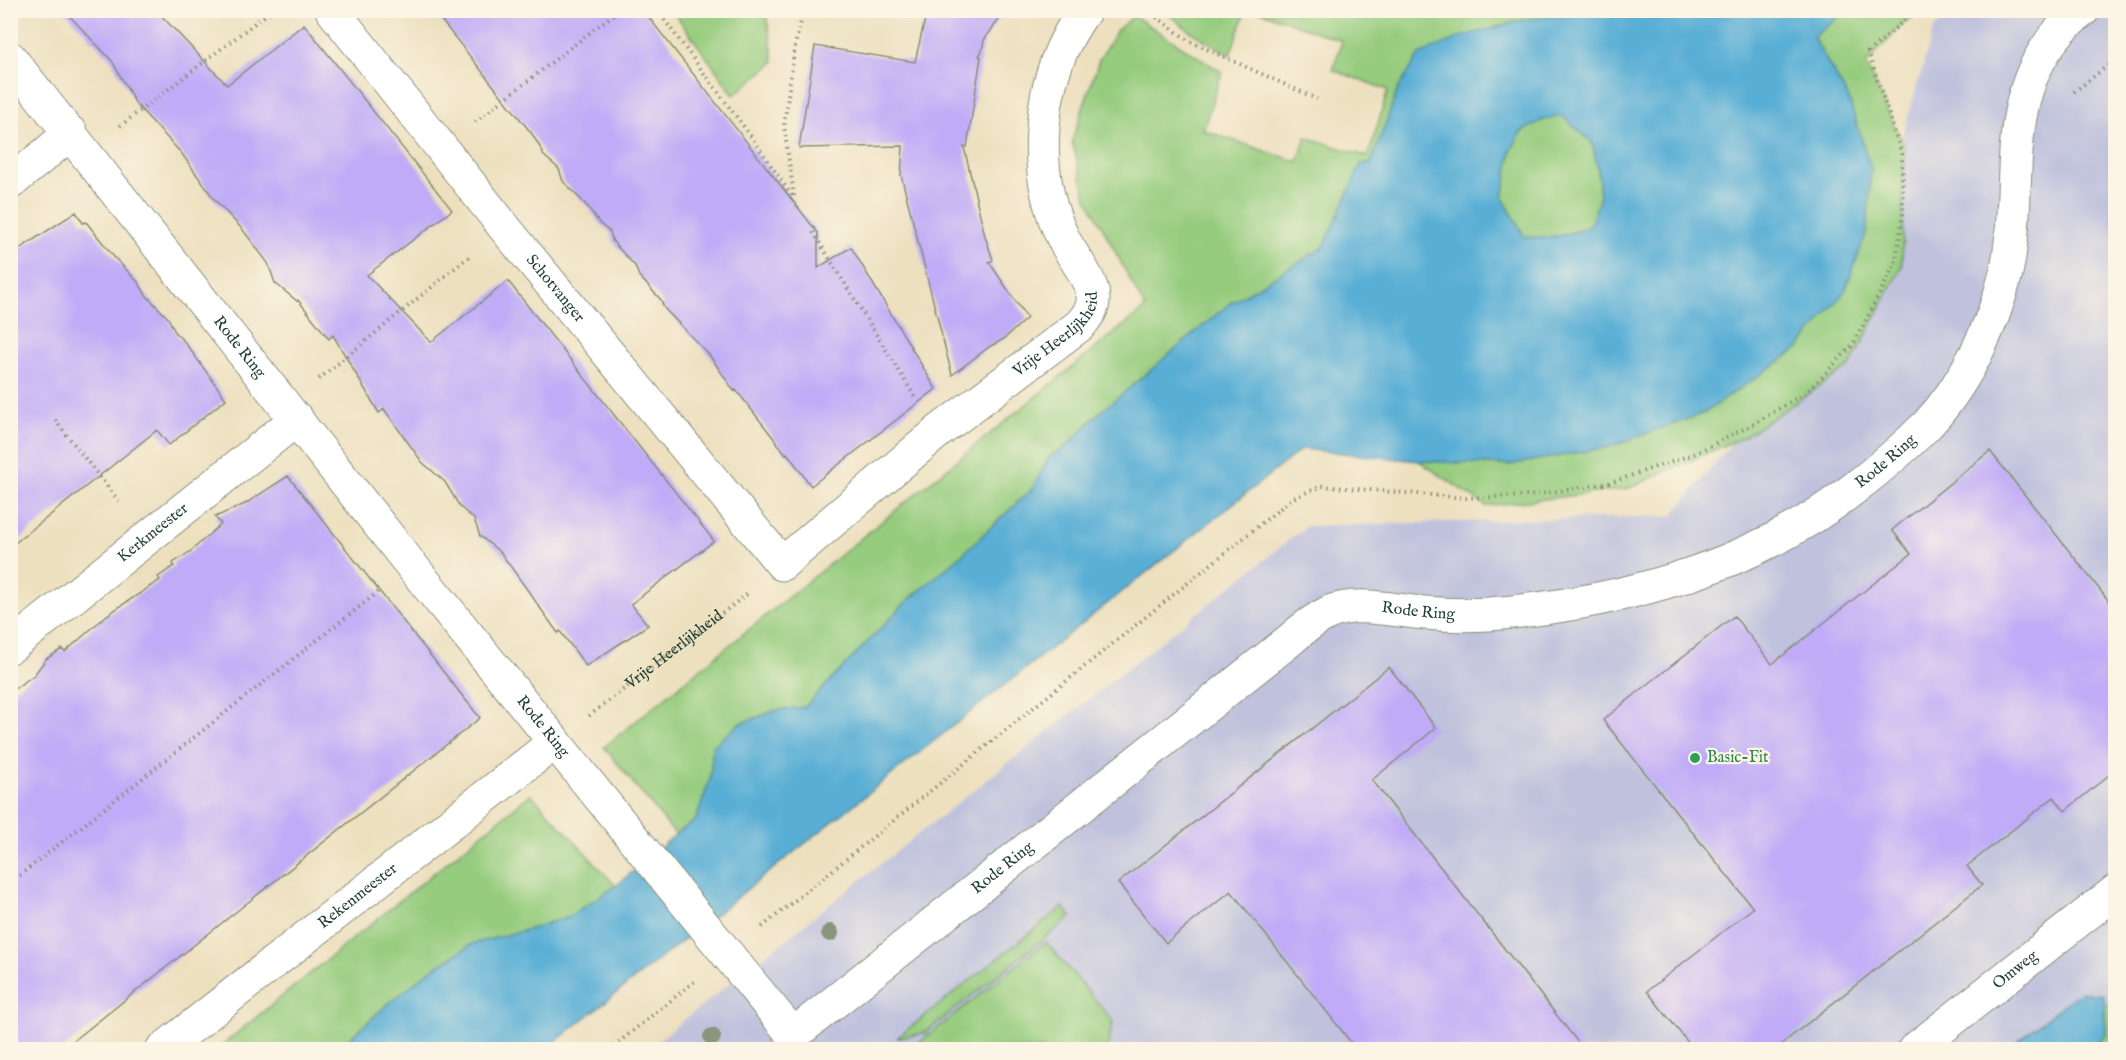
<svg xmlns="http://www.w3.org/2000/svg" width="2126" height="1060" font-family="'IM FELL English',serif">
<rect width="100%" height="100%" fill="#fcf5e5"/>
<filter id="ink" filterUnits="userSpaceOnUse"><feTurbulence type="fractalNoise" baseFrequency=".0167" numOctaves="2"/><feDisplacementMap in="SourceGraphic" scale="12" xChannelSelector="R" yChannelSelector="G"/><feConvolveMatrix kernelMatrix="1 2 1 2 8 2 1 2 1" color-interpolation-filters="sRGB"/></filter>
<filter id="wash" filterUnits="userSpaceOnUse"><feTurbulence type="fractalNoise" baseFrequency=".008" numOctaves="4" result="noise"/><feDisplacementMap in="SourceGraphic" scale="24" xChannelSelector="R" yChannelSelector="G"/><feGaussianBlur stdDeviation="1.35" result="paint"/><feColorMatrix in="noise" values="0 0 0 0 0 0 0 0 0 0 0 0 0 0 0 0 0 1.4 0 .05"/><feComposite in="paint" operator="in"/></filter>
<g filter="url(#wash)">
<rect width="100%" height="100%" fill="#ede0bf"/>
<!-- industrial -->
<path fill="#c0c2dd" d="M 1956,11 L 2115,11 L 2115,1049 L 646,1050 L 1307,526 L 1672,516 L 1857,290 L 1934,28 Z"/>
<!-- green -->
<path fill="#96cc7e" stroke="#5a8459" stroke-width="1.5" d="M 673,11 L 766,11 L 774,62 L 734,95 Z
M 1164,11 L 1246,11 L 1230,55 L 1194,34 Z
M 1258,11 L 1607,11 L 1398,89 L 1371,164 L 1361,164 L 1324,247 L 1229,304 L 1096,416 L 1064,449 L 1049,457 L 1032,489 L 955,561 L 907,601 L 805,707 L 777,710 L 739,724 L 713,746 L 710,779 L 696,820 L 675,834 L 604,747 L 1145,308 L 1086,196 L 1072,141 L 1099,60 L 1117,30 L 1134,16 L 1222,72 L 1203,130 L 1298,162 L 1306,137 L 1368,157 L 1388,90 L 1333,70 L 1342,41 Z
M 1846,11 L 1921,11 L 1903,24 L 1866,64 L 1904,146 L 1902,266 L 1850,366 L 1745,436 L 1627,489 L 1486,506 L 1419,461 L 1509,465 L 1704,413 L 1799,348 L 1849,99 L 1813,37 Z
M 1562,116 L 1592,142 L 1598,169 L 1600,197 L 1591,226 C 1566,236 1551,238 1525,237 L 1503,198 L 1511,151 L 1521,132 L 1543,120 Z
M 531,794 L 616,886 L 570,916 L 534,928 L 472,944 L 432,969 L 388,1004 L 337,1049 L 216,1050 Z
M 1063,907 L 1071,917 L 925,1033 L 897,1038 Z
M 1046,942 L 1113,1021 L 1107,1049 L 911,1049 Z
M 2115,998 L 2115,1049 L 2093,1050 L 2106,1035 L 2105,1007 Z"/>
<!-- water -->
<path fill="#59aed5" stroke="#3c7684" stroke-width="1.5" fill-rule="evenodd" d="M 1607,11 L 1846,11 L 1813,37 L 1849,99 L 1871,169 L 1867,231 L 1845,291 L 1799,348 L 1704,413 L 1610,447 L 1509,465 L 1419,461 L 1302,449 L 546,1049 L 337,1050 L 388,1004 L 432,969 L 472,944 L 534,928 L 570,916 L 616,886 L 675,835 L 696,820 L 710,779 L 713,746 L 739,724 L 777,710 L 805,707 L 907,601 L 955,561 L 1032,489 L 1049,457 L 1064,449 L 1096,416 L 1229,304 L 1324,247 L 1361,164 L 1371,163 L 1398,89 L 1419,55 L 1460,37 L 1527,19 ZM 1562,116 L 1592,142 L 1598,169 L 1600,197 L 1590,226 C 1566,237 1551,238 1525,237 L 1503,198 L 1511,151 L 1521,132 L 1543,120 Z
M 2080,992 L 2104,995 L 2106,1035 L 2093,1049 L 2007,1049 Z"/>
<g id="blocks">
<!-- building -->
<path fill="#bfabf7" d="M 64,10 L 156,10 L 227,85 L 304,24 L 452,210 L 367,275 L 431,342 L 508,281 L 714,541 L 631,604 L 648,625 L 586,666 L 560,631 L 558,633 L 501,553 L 480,536 L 474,519 L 460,507 L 445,482 L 422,462 L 384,409 L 379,413 L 333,335 L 329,339 L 298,300 L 297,301 L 275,283 L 268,263 L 243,230 L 214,199 L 182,154 L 136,104 L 112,61 Z
M 433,10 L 643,10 L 818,233 L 818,268 L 851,247 L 936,389 L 811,486 L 787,453 L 786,454 L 736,390 L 734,391 L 710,356 L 664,308 L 661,300 L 639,276 L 635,266 L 613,242 L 610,232 L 600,224 L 588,207 L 563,181 L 559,169 L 543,155 L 543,152 L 532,134 Z
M 927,10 L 1006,10 L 984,40 L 982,51 L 979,56 L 981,57 L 967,147 L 964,147 L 985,236 L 993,260 L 989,262 L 1027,318 L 1004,339 L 989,347 L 952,375 L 901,175 L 903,146 L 799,148 L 815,46 L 915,62 Z
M 76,212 L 83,223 L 86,222 L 114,257 L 139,283 L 146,295 L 168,318 L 176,334 L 184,341 L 226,399 L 169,445 L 157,430 L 10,547 L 10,255 Z
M 1990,451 L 2115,609 L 2115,770 L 2065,811 L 2054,797 L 1967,866 L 1982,885 L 1774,1050 L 1694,1050 L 1647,991 L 1753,908 L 1603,720 L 1734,616 L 1772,664 L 1911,554 L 1892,530 Z
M 288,476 L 480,718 L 62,1050 L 10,1050 L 10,692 L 34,675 L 46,659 L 62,649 L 65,652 L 107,615 L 160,580 L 158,577 L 174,566 L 173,563 L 191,551 L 221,524 L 215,517 L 245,504 Z
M 1389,667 L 1436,728 L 1372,780 L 1584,1050 L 1357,1050 L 1231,891 L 1166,943 L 1118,883 Z"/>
</g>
</g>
<g filter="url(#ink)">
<use href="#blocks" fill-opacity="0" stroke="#868e7a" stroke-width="1.5"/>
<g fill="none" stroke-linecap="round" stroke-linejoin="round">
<!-- minor casing -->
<g stroke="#868e7a" stroke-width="35">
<g id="minor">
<path id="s2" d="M 332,10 L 504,227 L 782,564 L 939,431 L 1080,325 C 1087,316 1094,309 1093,297 C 1092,279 1072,256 1064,240 C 1029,169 1037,75 1085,10"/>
<path id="s3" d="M 10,58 L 411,565 L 793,1035 L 1290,640 C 1301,630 1314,620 1328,613 C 1356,600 1395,611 1425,613 C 1446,615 1468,615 1489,614 C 1615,604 1750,569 1852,490 C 1878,470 1903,449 1926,426 C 1964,386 1993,327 2006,273 C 2024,192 1998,104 2057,34 C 2064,25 2074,18 2083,10"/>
<path d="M 10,183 L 71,133"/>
<path id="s4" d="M 10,647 L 297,419"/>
<path id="s5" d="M 162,1050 L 555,742"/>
<path id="s6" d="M 1914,1050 L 2116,891"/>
</g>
</g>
<!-- path -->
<g stroke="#868e7a" stroke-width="4" stroke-dasharray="1.5 4.5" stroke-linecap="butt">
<path d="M 657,10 L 750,135 L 794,199"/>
<path d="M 1147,10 L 1189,41 L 1317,99"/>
<path d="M 2074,92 L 2116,59"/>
<path d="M 475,122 L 619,10"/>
<path d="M 120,126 L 272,10"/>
<path d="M 794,196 L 784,126 L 795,45 L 804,10"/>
<path d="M 813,232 L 915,397"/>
<path d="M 10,366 L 14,370"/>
<path d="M 319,379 L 471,255"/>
<path d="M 55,420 L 121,504"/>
<path id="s1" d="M 589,716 L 750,592"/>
<path d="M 10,883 L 378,592"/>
<path d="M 762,927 L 1293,498 L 1322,486 L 1466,498 L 1528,496 L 1610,483 L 1696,453 L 1752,425 L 1808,391 L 1853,345 L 1895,264 L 1903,217 L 1902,154 L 1868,52 L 1916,10"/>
<path d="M 609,1050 L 695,981"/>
</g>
<!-- minor -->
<use href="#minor" stroke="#fff" stroke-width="33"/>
</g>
<!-- trees -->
<g fill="#89967b">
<circle cx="830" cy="933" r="9"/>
<circle cx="712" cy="1037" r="9"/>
</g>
</g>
<!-- markers -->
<circle fill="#2e9e5b" stroke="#fcf5e5" stroke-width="2" cx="1695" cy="758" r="6"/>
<g text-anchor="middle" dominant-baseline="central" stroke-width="4.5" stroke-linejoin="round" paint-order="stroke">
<!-- street labels -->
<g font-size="16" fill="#1f3d34" stroke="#fcf5e5">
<text stroke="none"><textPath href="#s2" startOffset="357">Schotvanger</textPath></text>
<text stroke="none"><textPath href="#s2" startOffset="1074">Vrije Heerlijkheid</textPath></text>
<text stroke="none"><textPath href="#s3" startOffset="369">Rode Ring</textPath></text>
<text stroke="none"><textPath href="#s3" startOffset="2529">Rode Ring</textPath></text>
<text stroke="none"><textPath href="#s4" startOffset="183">Kerkmeester</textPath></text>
<text stroke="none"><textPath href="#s3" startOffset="2025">Rode Ring</textPath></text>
<text stroke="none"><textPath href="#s1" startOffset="108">Vrije Heerlijkheid</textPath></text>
<text stroke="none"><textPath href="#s3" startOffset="855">Rode Ring</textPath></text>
<text stroke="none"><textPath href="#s3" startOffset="1520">Rode Ring</textPath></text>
<text stroke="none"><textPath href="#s5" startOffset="249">Rekenmeester</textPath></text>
<text stroke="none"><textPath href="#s6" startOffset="129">Omweg</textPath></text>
</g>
<!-- leisure labels -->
<g font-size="16" fill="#27864d" stroke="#fcf5e5" text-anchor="start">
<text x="1707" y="758">Basic-Fit</text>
</g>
</g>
<!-- margin -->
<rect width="2126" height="1060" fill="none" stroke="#fcf5e5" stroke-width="36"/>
</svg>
